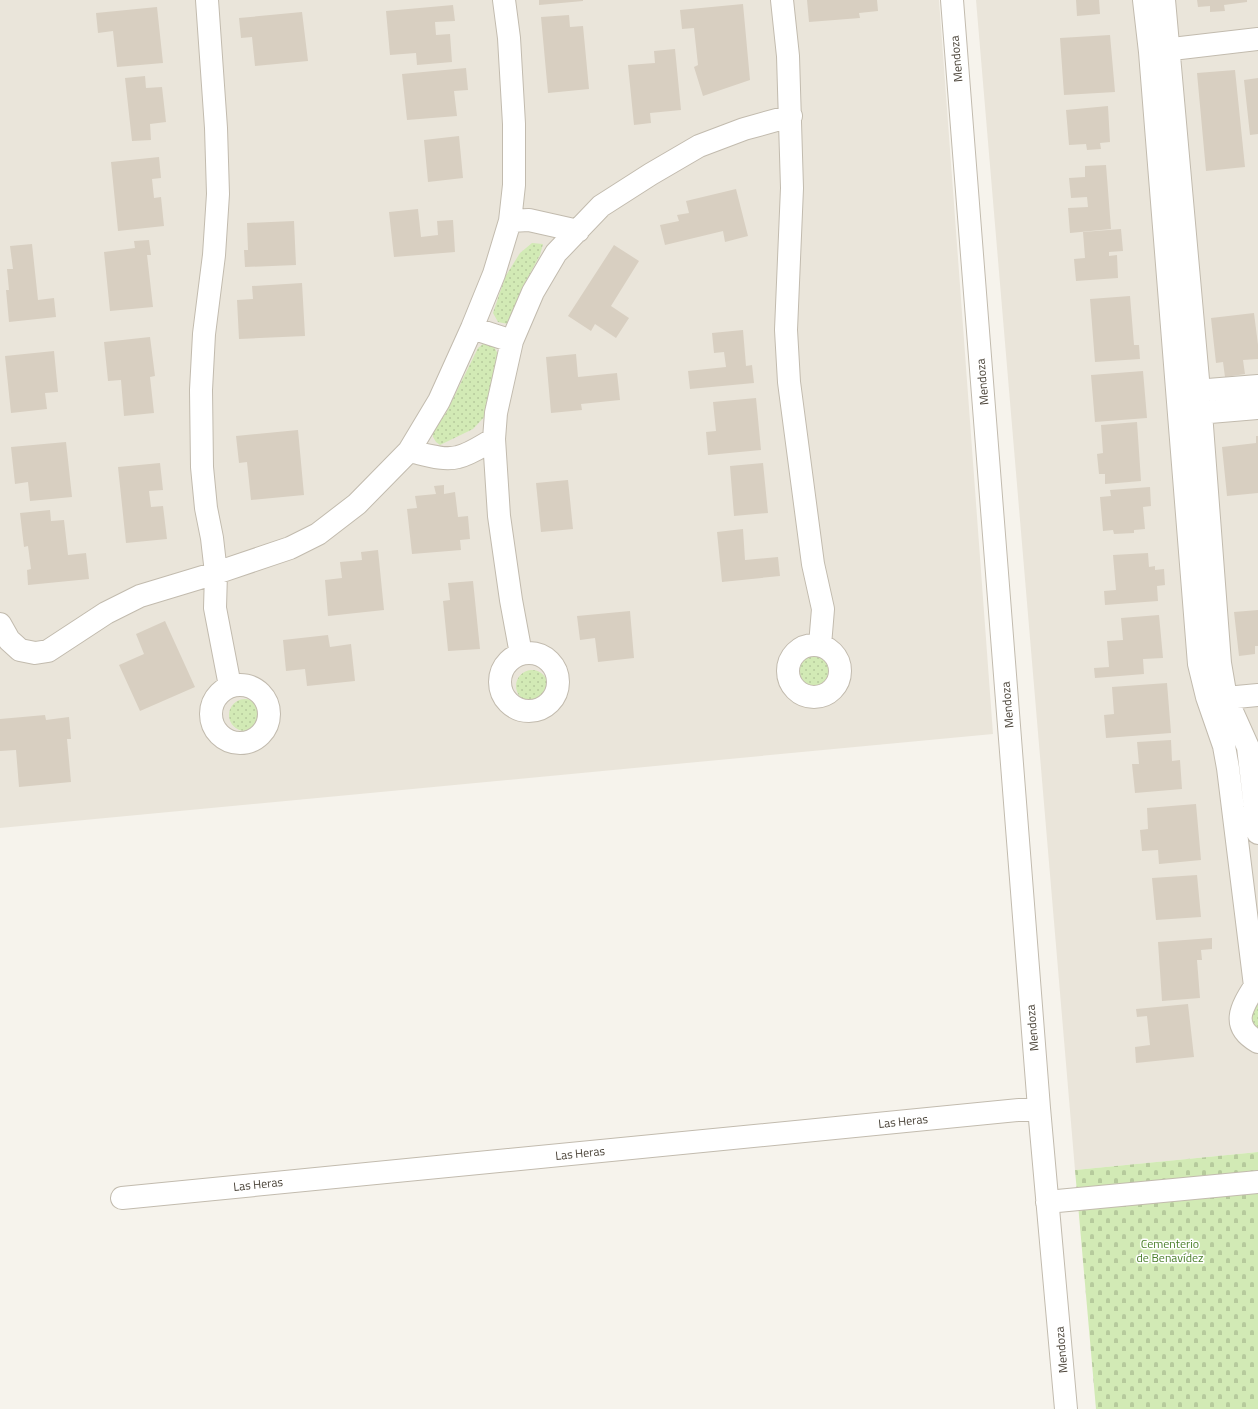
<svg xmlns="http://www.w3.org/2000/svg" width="1258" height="1409" font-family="'Titillium Web',sans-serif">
<defs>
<pattern id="grass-dots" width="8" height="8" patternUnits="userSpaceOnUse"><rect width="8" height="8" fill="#d2eab5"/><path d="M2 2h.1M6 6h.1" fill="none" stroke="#b6ca9c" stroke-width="1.8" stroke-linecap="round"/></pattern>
<pattern id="cemetery-stones" width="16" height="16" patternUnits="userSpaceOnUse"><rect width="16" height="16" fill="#d2eab5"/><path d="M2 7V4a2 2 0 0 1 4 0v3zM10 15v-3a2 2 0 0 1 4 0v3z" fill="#b6ca9c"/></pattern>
</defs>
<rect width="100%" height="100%" fill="#f6f3ec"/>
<!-- residential -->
<path fill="#eae5da" d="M 0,0 L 939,0 L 993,734 L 0,828 Z
M 976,0 L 1258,0 L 1258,1152 L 1075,1170 Z"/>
<!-- grass -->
<path fill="url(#grass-dots)" d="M 532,243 L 543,244 L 540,255 L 525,283 L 508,324 L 498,322 L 493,313 L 505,277 L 520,253 Z
M 483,344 L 494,347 L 498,354 L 489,412 L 473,429 L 440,445 L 436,442 L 433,437 L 433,431 L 446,413 L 478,348 Z
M797 672a16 16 0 1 1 32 0a16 16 0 1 1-32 0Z
M516 686a16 16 0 1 1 32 0a16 16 0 1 1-32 0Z
M229 715a16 16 0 1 1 32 0a16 16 0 1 1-32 0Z
M 1258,998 L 1258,1038 L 1245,1016 Z"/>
<!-- cemetery -->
<path fill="url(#cemetery-stones)" d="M 1258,1152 L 1258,1409 L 1096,1409 L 1075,1170 Z"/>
<!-- building -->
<path fill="#d8cfc1" d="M 539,0 L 583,0 L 583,1 L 539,5 Z
M 807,0 L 877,0 L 878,11 L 859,13 L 860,18 L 809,22 Z
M 1076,0 L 1099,0 L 1100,14 L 1077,16 Z
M 1197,0 L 1247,0 L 1247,2 L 1224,5 L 1225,11 L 1210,12 L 1210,6 L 1198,7 Z
M 743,4 L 750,80 L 703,96 L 694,67 L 698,65 L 694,28 L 682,29 L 680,10 Z
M 453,5 L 455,21 L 435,22 L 436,35 L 450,34 L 452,62 L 417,65 L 416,53 L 390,55 L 386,11 Z
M 157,7 L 163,63 L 117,67 L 113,31 L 98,33 L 96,13 Z
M 302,12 L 308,61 L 255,66 L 252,37 L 241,38 L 239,18 Z
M 569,15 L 570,27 L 583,26 L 589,89 L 548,93 L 541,17 Z
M 1110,35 L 1115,92 L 1064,95 L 1060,38 Z
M 675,49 L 681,110 L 650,113 L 651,123 L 634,125 L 628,65 L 655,63 L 654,51 Z
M 466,68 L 468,90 L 454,91 L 457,116 L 407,120 L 402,74 Z
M 1235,70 L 1245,167 L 1206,171 L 1197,73 Z
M 145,76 L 146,88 L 162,87 L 166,122 L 150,124 L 151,140 L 132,141 L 125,78 Z
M 1258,78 L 1258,134 L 1250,135 L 1244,80 Z
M 1108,106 L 1110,142 L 1100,143 L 1101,149 L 1087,150 L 1086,144 L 1069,145 L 1066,110 Z
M 459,136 L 463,178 L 428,182 L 424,140 Z
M 159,157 L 161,178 L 152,179 L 154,198 L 161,197 L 164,226 L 118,231 L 111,162 Z
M 1106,165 L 1111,229 L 1070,233 L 1068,208 L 1088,207 L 1087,197 L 1071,198 L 1069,178 L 1085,177 L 1085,166 Z
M 736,189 L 748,236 L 725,242 L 723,231 L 665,245 L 660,225 L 679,221 L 677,215 L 689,213 L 686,201 Z
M 418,209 L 421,237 L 438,235 L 437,221 L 453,220 L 455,252 L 394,257 L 389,212 Z
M 294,221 L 296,265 L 245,267 L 244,250 L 248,250 L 247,223 Z
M 1121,229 L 1123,251 L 1109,252 L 1109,256 L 1117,255 L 1118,278 L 1076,281 L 1074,259 L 1085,258 L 1083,232 Z
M 149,240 L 151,255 L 147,255 L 153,307 L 110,311 L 104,252 L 135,248 L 134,241 Z
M 32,244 L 38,300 L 54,298 L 56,317 L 9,322 L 6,290 L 9,290 L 7,269 L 13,269 L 10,246 Z
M 614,245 L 639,261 L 611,306 L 629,318 L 616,338 L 595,324 L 591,331 L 568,316 Z
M 302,283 L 305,336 L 239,339 L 237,300 L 253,299 L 252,286 Z
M 1130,296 L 1134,345 L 1139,345 L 1140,359 L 1095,362 L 1090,299 Z
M 1254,313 L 1258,345 L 1258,359 L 1243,360 L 1245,374 L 1225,377 L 1223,362 L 1216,363 L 1211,318 Z
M 743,330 L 746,366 L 752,365 L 754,383 L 690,389 L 688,371 L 726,367 L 724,352 L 714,353 L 712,333 Z
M 150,337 L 155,376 L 150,377 L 154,413 L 124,416 L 121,380 L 108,381 L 104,342 Z
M 54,351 L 58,392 L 45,393 L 47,409 L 11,413 L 5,356 Z
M 576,354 L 578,377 L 617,373 L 620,400 L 581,404 L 582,410 L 551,413 L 546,357 Z
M 1143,371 L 1147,418 L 1095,422 L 1091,375 Z
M 756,398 L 761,450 L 708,455 L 706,432 L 716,431 L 713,402 Z
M 1137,422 L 1141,481 L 1105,484 L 1105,474 L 1099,474 L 1097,454 L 1103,453 L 1101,425 Z
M 298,430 L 304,495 L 251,500 L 247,462 L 239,463 L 236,436 Z
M 1256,436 L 1258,436 L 1258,493 L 1227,496 L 1222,447 L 1256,443 Z
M 66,442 L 72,497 L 30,501 L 28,482 L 15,484 L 11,447 Z
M 160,463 L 163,490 L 149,491 L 151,507 L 163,506 L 167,539 L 126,543 L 118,467 Z
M 763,463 L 768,513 L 734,516 L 730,466 Z
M 568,480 L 573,529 L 541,532 L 536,483 Z
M 444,485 L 444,494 L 455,492 L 458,517 L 468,516 L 470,539 L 460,540 L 461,550 L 412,554 L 407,509 L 417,508 L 415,496 L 436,494 L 434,486 Z
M 1150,487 L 1151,506 L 1143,507 L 1145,529 L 1134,530 L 1134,533 L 1114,534 L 1113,530 L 1103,531 L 1100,497 L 1111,496 L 1110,490 Z
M 50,510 L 51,521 L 64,520 L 68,555 L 86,553 L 89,579 L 28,585 L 27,570 L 31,569 L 28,546 L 24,547 L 20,513 Z
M 743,529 L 745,560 L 778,557 L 780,576 L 722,582 L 717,532 Z
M 378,550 L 384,610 L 328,616 L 325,580 L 342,578 L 340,562 L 362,560 L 361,552 Z
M 1148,553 L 1149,567 L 1155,566 L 1155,570 L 1164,569 L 1165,585 L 1157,586 L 1158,601 L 1105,605 L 1104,591 L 1116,590 L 1113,555 Z
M 473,581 L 480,649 L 448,651 L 443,601 L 450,600 L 448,583 Z
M 1258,610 L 1258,646 L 1255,646 L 1255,654 L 1239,656 L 1234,612 Z
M 630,611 L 634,658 L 598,662 L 595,638 L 580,640 L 577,616 Z
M 1159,615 L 1163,658 L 1143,659 L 1144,674 L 1095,678 L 1094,668 L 1109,667 L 1107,641 L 1123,640 L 1121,618 Z
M 165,621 L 195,687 L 140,711 L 119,665 L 144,654 L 136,634 Z
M 328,635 L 330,647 L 351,644 L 355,681 L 307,686 L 305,669 L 286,671 L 283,640 Z
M 1167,683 L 1171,733 L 1106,738 L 1104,715 L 1114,714 L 1112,687 Z
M 45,715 L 46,720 L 69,717 L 71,739 L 67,739 L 71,782 L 19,787 L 16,750 L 0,751 L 0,719 Z
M 1171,740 L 1172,761 L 1180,760 L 1182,789 L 1135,793 L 1132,764 L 1139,764 L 1137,742 Z
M 1196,804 L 1201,860 L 1159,864 L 1158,850 L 1142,851 L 1140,830 L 1148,829 L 1147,808 Z
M 1197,875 L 1201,917 L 1156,920 L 1152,878 Z
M 1212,938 L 1212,949 L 1201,950 L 1202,960 L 1197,960 L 1200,998 L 1162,1001 L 1158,942 Z
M 1188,1004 L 1194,1057 L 1136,1063 L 1135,1047 L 1150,1045 L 1147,1016 L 1137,1017 L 1136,1009 Z"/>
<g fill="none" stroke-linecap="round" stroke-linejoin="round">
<!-- minor casing -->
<g stroke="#c2bbae" stroke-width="24">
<path id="minor" d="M 207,0 L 216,128 L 218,194 L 214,255 L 204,334 L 201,390 L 202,467 L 206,508 L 212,538 L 216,573 L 215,608 L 230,686
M 782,0 L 788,56 L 792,188 L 786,330 L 789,382 L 813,564 L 823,609 L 820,645
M 952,0 L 1039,1108 L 1066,1409
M 1144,0 L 1150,52 L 1199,664 L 1207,697 L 1224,746 L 1228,768 L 1255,986 C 1241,1008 1230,1026 1258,1042
M 1164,0 L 1201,413 L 1220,663 L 1226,698 L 1248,747 L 1258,833
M 1155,51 L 1258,39
M 510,221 L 529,220 L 578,231
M 472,328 L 512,341
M 1183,392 L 1258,386
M 1186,414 L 1258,408
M 409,451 C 424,454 443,461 458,457 C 471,454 483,445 494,439
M 0,624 L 9,640 L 20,650 L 35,653 L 48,651 L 106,613 L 140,596 L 216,573 L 290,548 L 318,534 L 357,504 L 409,451 L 439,401 L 472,328 L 494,274 L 510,221 L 514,185 L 514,124 L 509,38 L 504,0
M788 671a26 26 0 1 1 52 0a26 26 0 1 1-52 0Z
M500 682a29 29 0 1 1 58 0a29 29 0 1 1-58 0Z
M 521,654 L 511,600 L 499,516 L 494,439 L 496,413 L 512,341 L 533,292 L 556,253 L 601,206 L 651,174 L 699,146 L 744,129 L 791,116
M211 714a29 29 0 1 1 58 0a29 29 0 1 1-58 0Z
M 1213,698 L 1226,698 L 1258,695
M 122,1198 L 1039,1108
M 1047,1202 L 1258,1182"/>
</g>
<!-- minor -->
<use href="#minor" stroke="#fff" stroke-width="22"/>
</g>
<g text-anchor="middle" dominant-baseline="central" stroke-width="3" stroke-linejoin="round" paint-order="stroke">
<!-- street labels -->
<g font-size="12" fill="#4b4439" stroke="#fff">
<text transform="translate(956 59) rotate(-95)">Mendoza</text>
<text transform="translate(982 382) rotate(-95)">Mendoza</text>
<text transform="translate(1007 705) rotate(-95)">Mendoza</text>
<text transform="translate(1032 1028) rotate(-95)">Mendoza</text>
<text transform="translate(903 1121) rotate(-6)">Las Heras</text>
<text transform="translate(580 1153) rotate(-6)">Las Heras</text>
<text transform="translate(258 1184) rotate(-6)">Las Heras</text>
<text transform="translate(1061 1350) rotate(-95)">Mendoza</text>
</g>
<!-- park labels -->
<g font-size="12" fill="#4a7f2a" stroke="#fff">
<text x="1170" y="1243">Cementerio<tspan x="1170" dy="14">de Benavídez</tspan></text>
</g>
</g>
</svg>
